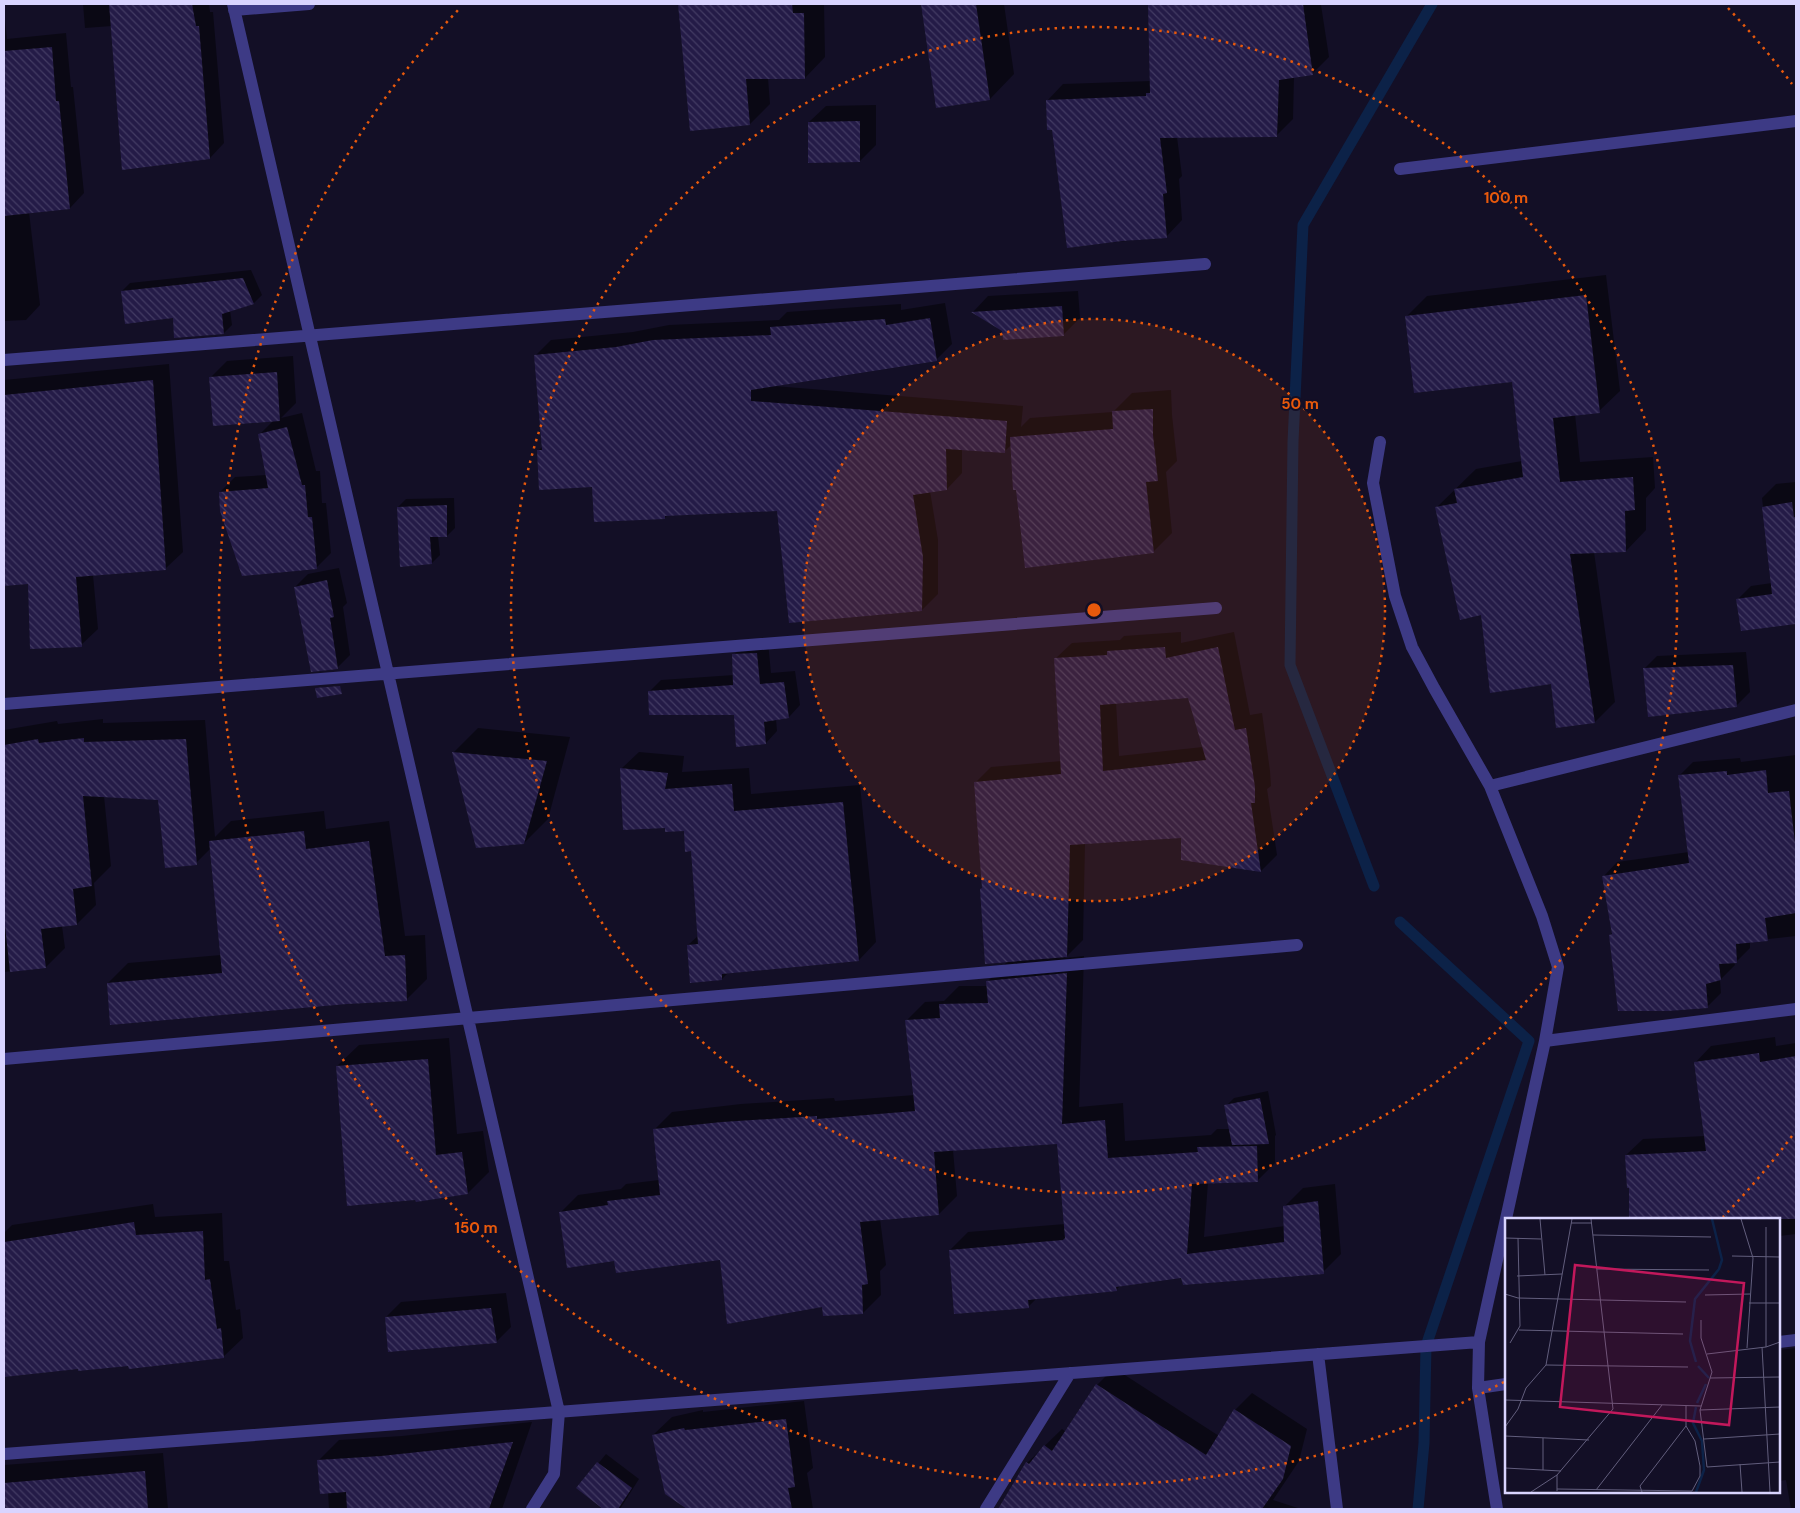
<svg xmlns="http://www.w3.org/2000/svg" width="1800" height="1513" font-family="'DM Sans',sans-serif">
<defs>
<pattern id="building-back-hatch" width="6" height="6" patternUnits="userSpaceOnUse" patternTransform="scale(1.25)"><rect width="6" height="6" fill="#241b47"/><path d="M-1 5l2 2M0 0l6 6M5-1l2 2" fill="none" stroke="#433b63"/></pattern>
</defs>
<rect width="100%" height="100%" fill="#130f26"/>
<!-- shadow -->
<path fill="#0007" fill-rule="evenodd" d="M 83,4 L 209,4 L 210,12 L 213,12 L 224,143 L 210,158 L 123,169 L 112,26 L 85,28 Z
M 679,4 L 824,4 L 825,57 L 805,78 L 768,78 L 770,104 L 750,124 L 691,130 Z
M 923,4 L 1004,4 L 1014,74 L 990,99 L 937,106 Z
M 1150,4 L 1332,4 L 1321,5 L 1329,57 L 1313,73 L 1294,76 L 1293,119 L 1277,135 L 1177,137 L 1182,176 L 1179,179 L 1182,220 L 1166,237 L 1068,247 L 1053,128 L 1047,101 L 1063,84 L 1151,81 Z
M 4,11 L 7,39 L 66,33 L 71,87 L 73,87 L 84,193 L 70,208 L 29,212 L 40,305 L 26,320 L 4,321 Z
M 876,105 L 876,145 L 860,161 L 809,122 L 826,106 Z
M 251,270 L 262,295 L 254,303 L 230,310 L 232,325 L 224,333 L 174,317 L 122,291 L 130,283 Z
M 1606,275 L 1620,391 L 1599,411 L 1575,414 L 1580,462 L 1653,457 L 1655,488 L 1646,498 L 1646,530 L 1626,551 L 1594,552 L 1615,702 L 1595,722 L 1482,614 L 1437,507 L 1476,469 L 1522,461 L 1513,380 L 1406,317 L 1427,296 Z
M 1078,291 L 1080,318 L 1063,335 L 1003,331 L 973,312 L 988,296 Z
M 945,303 L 952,344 L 936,360 L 774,386 L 1023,406 L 1021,427 L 1030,418 L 1113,412 L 1132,393 L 1171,390 L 1172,415 L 1177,461 L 1166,472 L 1172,533 L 1153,552 L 1011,445 L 1004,452 L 962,449 L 962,473 L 947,489 L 930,491 L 938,540 L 938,594 L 922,610 L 778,510 L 668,514 L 665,518 L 593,486 L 538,451 L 543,446 L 535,356 L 551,340 L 633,332 L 669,325 L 779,320 L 787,312 L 901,304 L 901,310 Z
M 293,356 L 296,403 L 281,418 L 302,413 L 316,471 L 320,471 L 322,503 L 326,503 L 331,553 L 316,568 L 220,492 L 235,477 L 267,475 L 259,435 L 274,420 L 211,377 L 227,361 Z
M 169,364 L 183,552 L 166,568 L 93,575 L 98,629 L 81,645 L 30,582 L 4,585 L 4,380 Z
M 1796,482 L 1796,623 L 1742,630 L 1737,600 L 1751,586 L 1772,583 L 1762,498 L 1776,484 Z
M 454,498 L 455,528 L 447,536 L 438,536 L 440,555 L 432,563 L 401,565 L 398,507 L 406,499 Z
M 339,568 L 347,603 L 343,607 L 350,655 L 337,668 L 295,587 L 308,574 Z
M 1181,632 L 1181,643 L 1234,632 L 1250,715 L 1262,713 L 1270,771 L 1271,786 L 1267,789 L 1277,855 L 1261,871 L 1182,859 L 1182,837 L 1085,843 L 1083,940 L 1065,958 L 1084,956 L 1079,1107 L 1123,1103 L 1125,1141 L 1211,1135 L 1217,1129 L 1230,1129 L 1226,1106 L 1234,1098 L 1268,1091 L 1276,1135 L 1275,1136 L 1275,1163 L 1257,1181 L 1208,1182 L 1204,1237 L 1285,1226 L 1284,1207 L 1303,1188 L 1335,1184 L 1341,1254 L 1323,1272 L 1182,1277 L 1121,1285 L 1116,1290 L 1037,1298 L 1028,1307 L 950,1250 L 968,1232 L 1065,1224 L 1058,1143 L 953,1150 L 957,1196 L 939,1214 L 880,1219 L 886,1265 L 880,1271 L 881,1295 L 863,1313 L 823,1306 L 721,1259 L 615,1260 L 560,1213 L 578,1195 L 621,1189 L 626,1184 L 659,1180 L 654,1130 L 672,1112 L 741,1104 L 834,1098 L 835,1101 L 915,1095 L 907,1020 L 925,1002 L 944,1001 L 959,986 L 988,986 L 988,981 L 1008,961 L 983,887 L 975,783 L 991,767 L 1062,761 L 1056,658 L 1072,643 L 1120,640 L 1124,636 ZM 1188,697 L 1203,747 L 1119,756 L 1116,702 Z
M 768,642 L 771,673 L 795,671 L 800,705 L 789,717 L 776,719 L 777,731 L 766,743 L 735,714 L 650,691 L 661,680 L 734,675 L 734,655 L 745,643 Z
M 1746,652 L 1750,692 L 1737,705 L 1644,669 L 1657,656 Z
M 103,719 L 103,723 L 205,720 L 215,837 L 231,821 L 324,811 L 326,829 L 389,821 L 405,936 L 425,935 L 427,979 L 407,999 L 108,983 L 128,963 L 221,955 L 211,848 L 196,863 L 159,798 L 104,796 L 111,866 L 94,883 L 96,905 L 77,924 L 62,926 L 65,948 L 46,967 L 4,972 L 4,730 L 57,721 L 58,724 Z
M 478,728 L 570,737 L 548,819 L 524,843 L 453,753 Z
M 639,752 L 684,756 L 682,772 L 749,768 L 751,794 L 860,785 L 876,942 L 859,960 L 729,972 L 722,979 L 688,945 L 699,935 L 692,850 L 685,830 L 666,827 L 621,769 Z
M 1796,755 L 1796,936 L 1750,941 L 1750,948 L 1736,962 L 1734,962 L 1735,965 L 1720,980 L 1721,993 L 1707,1007 L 1610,935 L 1613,932 L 1604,876 L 1617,862 L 1689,852 L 1679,776 L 1693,762 L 1740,758 L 1741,762 Z
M 1775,1037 L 1776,1046 L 1796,1043 L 1796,1234 L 1779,1236 L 1779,1219 L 1631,1219 L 1630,1187 L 1626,1155 L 1643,1139 L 1705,1136 L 1695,1063 L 1711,1046 Z
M 449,1038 L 457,1134 L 483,1131 L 489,1172 L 468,1193 L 337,1066 L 359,1045 Z
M 153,1204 L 155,1217 L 222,1213 L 224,1261 L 229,1261 L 236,1310 L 240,1309 L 243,1338 L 223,1357 L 4,1374 L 4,1233 L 12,1225 Z
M 506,1293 L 511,1327 L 496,1342 L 386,1317 L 401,1302 Z
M 1796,1348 L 1796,1509 L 1791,1509 L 1786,1480 L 1779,1481 L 1779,1350 Z
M 1114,1368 L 1219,1436 L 1235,1410 L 1252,1393 L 1307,1429 L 1299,1461 L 1273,1500 L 1301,1509 L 998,1509 L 1027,1463 L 1062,1429 L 1066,1432 L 1097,1385 Z
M 804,1401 L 813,1468 L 807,1473 L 813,1509 L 690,1509 L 666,1493 L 653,1435 L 672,1417 L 703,1410 L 703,1412 Z
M 532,1422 L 502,1509 L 329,1509 L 328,1492 L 319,1460 L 339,1440 L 402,1436 Z
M 163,1453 L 168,1509 L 4,1509 L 4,1465 Z
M 606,1454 L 639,1479 L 620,1509 L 605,1509 L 578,1488 Z"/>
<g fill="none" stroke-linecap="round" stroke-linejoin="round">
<!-- stream -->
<path stroke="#0c2248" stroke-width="11" d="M 1374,886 L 1290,665 L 1293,442 L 1303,225 L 1432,4
M 1400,922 L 1529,1041 L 1426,1346 L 1424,1443 L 1418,1509"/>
</g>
<!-- building -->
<path fill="url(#building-back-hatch)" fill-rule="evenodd" d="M 109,4 L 192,4 L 196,26 L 199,26 L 210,159 L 122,170 Z
M 678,4 L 792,4 L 793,13 L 804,13 L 805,79 L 746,79 L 750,125 L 690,131 Z
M 921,4 L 976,4 L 990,100 L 936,108 Z
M 1148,4 L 1303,4 L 1313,75 L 1279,80 L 1277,137 L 1160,138 L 1167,193 L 1163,194 L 1167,238 L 1123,241 L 1067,248 L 1052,130 L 1047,130 L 1046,100 L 1146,96 L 1146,93 L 1150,93 Z
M 52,47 L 56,101 L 59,101 L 70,209 L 4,216 L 4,51 Z
M 860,121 L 860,162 L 808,163 L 808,122 Z
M 243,278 L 254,304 L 222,314 L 224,334 L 174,338 L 173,318 L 125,324 L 121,291 Z
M 1586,295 L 1600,413 L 1553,418 L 1560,482 L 1633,477 L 1635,510 L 1625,511 L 1626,552 L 1570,554 L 1595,723 L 1556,728 L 1551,684 L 1490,693 L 1481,615 L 1460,620 L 1435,507 L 1457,503 L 1454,489 L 1523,477 L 1512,382 L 1414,393 L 1405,316 Z
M 1062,306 L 1064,336 L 1003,340 L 1002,331 L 971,312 Z
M 930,318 L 937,361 L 751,390 L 751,401 L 1007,421 L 1005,453 L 946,449 L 947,490 L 913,495 L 923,557 L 922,611 L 789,623 L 777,511 L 665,516 L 665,519 L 594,522 L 592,487 L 539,490 L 537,450 L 542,450 L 534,355 L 616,347 L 653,340 L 771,335 L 770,327 L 885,319 L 886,325 Z
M 277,372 L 280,421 L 213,426 L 209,377 Z
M 153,380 L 166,570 L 76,577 L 82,647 L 30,649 L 28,584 L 4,586 L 4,395 Z
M 1153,409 L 1153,435 L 1158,481 L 1146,482 L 1154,553 L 1025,568 L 1016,490 L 1013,490 L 1010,437 L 1113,429 L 1112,411 Z
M 287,427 L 302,485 L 305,485 L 308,517 L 312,517 L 317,569 L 242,576 L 220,511 L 219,492 L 268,488 L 258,434 Z
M 1792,502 L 1794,517 L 1796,517 L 1796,624 L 1741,631 L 1736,599 L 1772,594 L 1762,507 Z
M 447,505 L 447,537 L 430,537 L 432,564 L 400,567 L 397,507 Z
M 327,580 L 334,617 L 330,618 L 338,669 L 311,672 L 294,587 Z
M 1165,647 L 1166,658 L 1218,647 L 1235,730 L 1246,728 L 1255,787 L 1255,803 L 1251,803 L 1261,872 L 1181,860 L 1181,838 L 1070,845 L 1067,957 L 985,964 L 980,889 L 982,888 L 974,782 L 1061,774 L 1054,658 L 1107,655 L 1107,651 ZM 1188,698 L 1206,760 L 1103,771 L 1100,705 Z
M 757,653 L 760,684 L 784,682 L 789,718 L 764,722 L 766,744 L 736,747 L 734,715 L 649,715 L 648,691 L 733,685 L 732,654 Z
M 1733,665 L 1737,707 L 1648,717 L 1643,668 Z
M 340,686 L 342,694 L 317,698 L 315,688 Z
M 84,738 L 84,742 L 186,739 L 197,865 L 165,868 L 158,800 L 83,796 L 92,886 L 73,889 L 77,925 L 41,929 L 46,968 L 10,972 L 4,916 L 4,745 L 38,739 L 39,743 Z
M 452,752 L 547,761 L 524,844 L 476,848 Z
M 620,768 L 668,773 L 665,789 L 732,784 L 734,811 L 843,802 L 859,961 L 722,974 L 722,980 L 690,983 L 687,945 L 698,944 L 691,851 L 685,852 L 684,831 L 665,832 L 665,828 L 623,830 Z
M 1766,770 L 1768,793 L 1789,791 L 1796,851 L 1796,913 L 1765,918 L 1768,941 L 1736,944 L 1737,963 L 1719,964 L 1721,980 L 1706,984 L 1708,1008 L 1668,1011 L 1618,1011 L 1609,935 L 1612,934 L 1602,876 L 1689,863 L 1678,775 L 1727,771 L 1727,775 Z
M 304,831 L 306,849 L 369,841 L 385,956 L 405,955 L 407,1001 L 347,1004 L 110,1025 L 107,983 L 222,973 L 209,841 Z
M 1067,973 L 1062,1124 L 1105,1120 L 1108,1158 L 1198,1152 L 1197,1147 L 1257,1146 L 1258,1182 L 1192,1184 L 1187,1254 L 1284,1242 L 1283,1206 L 1318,1201 L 1324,1274 L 1183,1285 L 1181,1278 L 1116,1287 L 1117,1291 L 1028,1300 L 1029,1308 L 954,1314 L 949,1250 L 1063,1240 L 1065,1238 L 1057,1144 L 934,1152 L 939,1215 L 860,1222 L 868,1284 L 862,1285 L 863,1314 L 823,1316 L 822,1307 L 727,1324 L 720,1260 L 616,1273 L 614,1261 L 567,1268 L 559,1212 L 608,1205 L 607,1201 L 660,1195 L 653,1129 L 722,1122 L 817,1116 L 817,1119 L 915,1111 L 905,1020 L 940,1018 L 939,1004 L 988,1003 L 986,981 Z
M 1759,1053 L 1760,1062 L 1796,1056 L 1796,1219 L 1629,1219 L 1629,1188 L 1627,1188 L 1625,1155 L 1706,1151 L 1694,1062 Z
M 428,1059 L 436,1155 L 462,1152 L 468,1194 L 416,1202 L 415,1200 L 347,1206 L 336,1066 Z
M 1260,1098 L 1269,1144 L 1232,1145 L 1224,1105 Z
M 134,1222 L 136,1235 L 203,1231 L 205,1280 L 210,1279 L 217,1329 L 221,1328 L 224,1358 L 129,1369 L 128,1366 L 78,1371 L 78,1369 L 4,1377 L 4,1242 Z
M 491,1308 L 497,1343 L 388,1352 L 385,1317 Z
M 1096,1384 L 1206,1455 L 1234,1409 L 1291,1446 L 1283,1479 L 1262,1509 L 998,1509 L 1026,1462 L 1029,1464 L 1044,1445 L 1052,1451 Z
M 786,1419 L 795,1487 L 788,1488 L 792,1509 L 687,1509 L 665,1494 L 652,1435 L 684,1428 L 685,1430 Z
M 513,1442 L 489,1509 L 347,1509 L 346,1492 L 320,1494 L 317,1460 L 381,1456 Z
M 597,1462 L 632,1488 L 618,1509 L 603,1509 L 576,1488 Z
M 145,1471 L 148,1509 L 4,1509 L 4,1483 Z"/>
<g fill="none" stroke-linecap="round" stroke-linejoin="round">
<!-- minor -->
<path stroke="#3d3a85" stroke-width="12" d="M 233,4 L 559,1412 L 554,1474 L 532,1509
M 234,10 L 309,4
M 1400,169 L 1796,121
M 4,360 L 1205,264
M 1380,442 L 1373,483 L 1395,596 L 1412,647 L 1434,688 L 1490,786 L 1542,916 L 1558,967 L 1545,1041 L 1479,1342 L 1478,1388 L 1497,1509
M 4,704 L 1216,608
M 1490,786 L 1796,710
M 1545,1041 L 1796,1009
M 4,1059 L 1297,945
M 1779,1342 L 1796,1340
M 1318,1354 L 1337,1509
M 1478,1388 L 1506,1384
M 4,1454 L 1479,1342
M 986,1509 L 1070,1373"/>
</g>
<!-- distance rings -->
<circle cx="1094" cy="610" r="291" fill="#e8590c" fill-opacity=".12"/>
<g fill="none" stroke="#e8590c" stroke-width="2.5" stroke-dasharray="2.5 5">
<circle cx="1094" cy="610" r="291"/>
<circle cx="1094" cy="610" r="583"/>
<path d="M1792 1136A874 874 0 0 1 1723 1217M1504 1382A874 874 0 0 1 460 8M1728 8A874 874 0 0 1 1792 84"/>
</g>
<!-- overview -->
<g transform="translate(1505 1218)">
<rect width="275" height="275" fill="#130f26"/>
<path fill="none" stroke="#0c2248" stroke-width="2.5" d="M 191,144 L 185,123 L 190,81 L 214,51 L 217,42 L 207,1M 193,148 L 204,160M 192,185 L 201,166M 191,189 L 188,205 L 197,223 L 199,252 L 191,274"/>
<path fill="none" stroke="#625e7d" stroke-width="1" d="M 35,1 L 40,57M 236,1 L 248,40 L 242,130M 66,5 L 87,5M 261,9 L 261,129M 88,17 L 206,19M 0,20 L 36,21M 227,38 L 275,39M 92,51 L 204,52M 12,58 L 57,56M 0,76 L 13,80 L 181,84M 200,77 L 245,76M 244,85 L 275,85M 196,102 L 196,120 L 207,154 L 195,192 L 202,249 L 275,244M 14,112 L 178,116M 5,125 L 15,108 L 13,20M 257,129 L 265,274M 202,136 L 261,129 L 275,124M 41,147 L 183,149M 205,160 L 275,159M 0,182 L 196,188M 195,192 L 275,189M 0,209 L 13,191 L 21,170 L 41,147 L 67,1M 0,218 L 84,222M 199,221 L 275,216M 235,246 L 237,274M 0,250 L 56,253M 38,252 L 38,220M 52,271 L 187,273 L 195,258 L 195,248 L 190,223 L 181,208M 91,272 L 157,187M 52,273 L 52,257M 26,274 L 52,257 L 108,191 L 86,1M 137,274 L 135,268 L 181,208 L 181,188"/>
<path fill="#c2185b" fill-opacity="0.15" stroke="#c2185b" stroke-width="2.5" d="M 70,47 L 239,65 L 224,207 L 55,189 Z"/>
<rect width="275" height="275" fill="none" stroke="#d9d4ff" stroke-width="2.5"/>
</g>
<circle cx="1094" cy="610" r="8" fill="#e8590c" stroke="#130f26" stroke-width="2.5"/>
<g font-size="15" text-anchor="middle" font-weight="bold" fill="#e8590c" stroke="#130f26" stroke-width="4" stroke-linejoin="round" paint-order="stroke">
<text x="1506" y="203">100 m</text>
<text x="1300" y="409">50 m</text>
<text x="476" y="1233">150 m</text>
</g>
<!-- border -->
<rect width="1800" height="1513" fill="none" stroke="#d9d4ff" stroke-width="10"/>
</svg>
